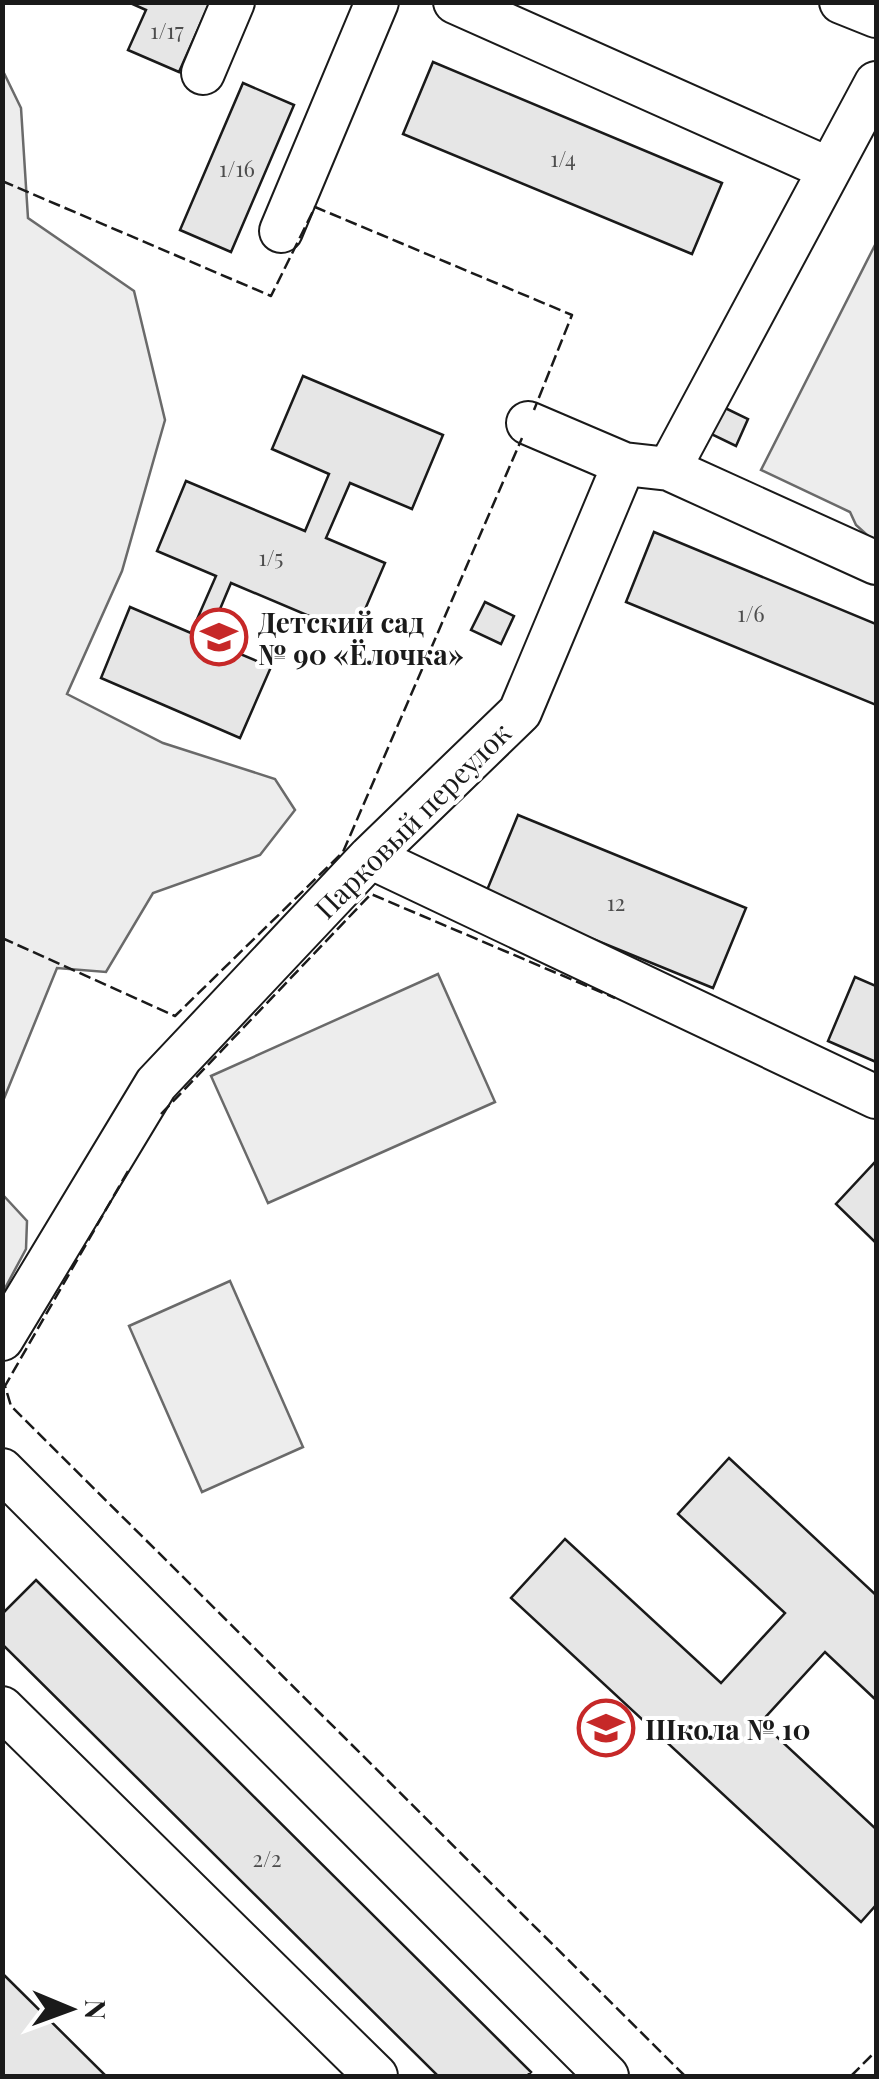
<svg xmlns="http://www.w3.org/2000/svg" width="879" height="2079" font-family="'Playfair Display',serif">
<rect width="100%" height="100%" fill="#fff"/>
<!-- green -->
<path fill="#ededed" stroke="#6a6a6a" stroke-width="2.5" d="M 3,71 L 21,108 L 28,218 L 134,291 L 165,420 L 122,571 L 67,694 L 163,743 L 275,779 L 295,810 L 260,855 L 153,893 L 106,972 L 57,968 L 3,1101 Z
M 876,243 L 876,543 L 856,525 L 850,512 L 761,470 Z
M 438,974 L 495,1102 L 268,1203 L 211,1076 Z
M 3,1195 L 27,1221 L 26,1249 L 3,1292 Z
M 230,1281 L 303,1447 L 202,1492 L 129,1326 Z"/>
<!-- building -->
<path fill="#e6e6e6" stroke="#1a1a1a" stroke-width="2.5" d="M 128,2 L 210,2 L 179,72 L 128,50 L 146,10 Z
M 433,62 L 722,183 L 692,254 L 403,134 Z
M 243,83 L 294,105 L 231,252 L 180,230 Z
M 303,376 L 443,435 L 412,509 L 350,483 L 326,538 L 385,563 L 354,635 L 231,583 L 207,640 L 271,667 L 240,738 L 101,678 L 130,607 L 191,633 L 216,576 L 157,551 L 186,481 L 305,531 L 329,474 L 272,449 Z
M 721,406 L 748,419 L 736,446 L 709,433 Z
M 654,532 L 876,624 L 876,705 L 626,602 Z
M 485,602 L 514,616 L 501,644 L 471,630 Z
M 518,815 L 746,908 L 713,988 L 485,895 Z
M 855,977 L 876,986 L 876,1062 L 828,1041 Z
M 876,1161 L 876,1243 L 836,1204 Z
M 729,1458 L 876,1595 L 876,1700 L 825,1652 L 761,1722 L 876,1829 L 876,1905 L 861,1922 L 511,1598 L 565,1539 L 721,1683 L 785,1613 L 678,1514 Z
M 36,1580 L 531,2072 L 527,2076 L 438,2076 L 2,1644 L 2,1614 Z
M 2,1973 L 106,2076 L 2,2076 Z"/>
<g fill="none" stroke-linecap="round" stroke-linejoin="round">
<!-- minor casing -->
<g stroke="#1a1a1a" stroke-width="46">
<path id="minor" d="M 455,2 L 829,169
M 841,2 L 876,16
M 203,73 L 233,2
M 281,231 L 377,2
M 528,423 L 624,464
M 669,469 L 876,563
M 370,857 L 876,1097
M 2,1339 L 156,1084 L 370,857 L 520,712 L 624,464 L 669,469 L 876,83
M 2,1470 L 607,2076
M 2,1708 L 376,2076"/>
</g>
<!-- minor -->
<use href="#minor" stroke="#fff" stroke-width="42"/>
<!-- fence -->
<path stroke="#1a1a1a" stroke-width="2.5" stroke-dasharray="12 5" stroke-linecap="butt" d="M 2,181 L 271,296 L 315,207 L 572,315 L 534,410
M 2,938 L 175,1016 L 343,852 L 522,438
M 161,1114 L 371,894 L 615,998
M 128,1171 L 5,1386 L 11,1406 L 685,2076
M 851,2076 L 876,2051"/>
</g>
<!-- icons -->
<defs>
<g id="school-ring" transform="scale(2.875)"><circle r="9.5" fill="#fff" stroke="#c62828" stroke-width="1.5"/><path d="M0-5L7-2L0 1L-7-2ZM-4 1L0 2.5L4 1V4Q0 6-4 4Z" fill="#c62828"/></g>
</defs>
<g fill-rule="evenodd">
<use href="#school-ring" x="219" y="637"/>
<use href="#school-ring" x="606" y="1728"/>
</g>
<g text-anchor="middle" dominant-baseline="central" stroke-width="8" stroke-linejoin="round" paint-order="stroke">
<!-- number labels -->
<g font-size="22" fill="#4d4d4d">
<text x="167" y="30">1/17</text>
<text x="563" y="158">1/4</text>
<text x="237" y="168">1/16</text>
<text x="271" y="557">1/5</text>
<text x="751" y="613">1/6</text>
<text x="616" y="902">12</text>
<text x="267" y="1858">2/2</text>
</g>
<!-- poi labels -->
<g font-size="28" font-weight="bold" fill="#1a1a1a" stroke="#fff" text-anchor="start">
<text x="258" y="621">Детский сад<tspan x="258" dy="32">№ 90 «Ёлочка»</tspan></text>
<text x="645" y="1728">Школа № 10</text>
</g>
<!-- street labels -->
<g font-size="28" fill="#1a1a1a" stroke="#fff">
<text transform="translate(412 820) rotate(-45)">Парковый переулок</text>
</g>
</g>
<!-- border -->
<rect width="879" height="2079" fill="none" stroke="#1a1a1a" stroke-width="10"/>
<!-- north arrow -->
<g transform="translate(70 2009) rotate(91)" stroke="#ffffff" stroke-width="8" paint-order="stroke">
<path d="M0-8L18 38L0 25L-18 38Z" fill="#1a1a1a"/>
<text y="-15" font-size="28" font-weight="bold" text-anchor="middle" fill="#1a1a1a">N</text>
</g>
</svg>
